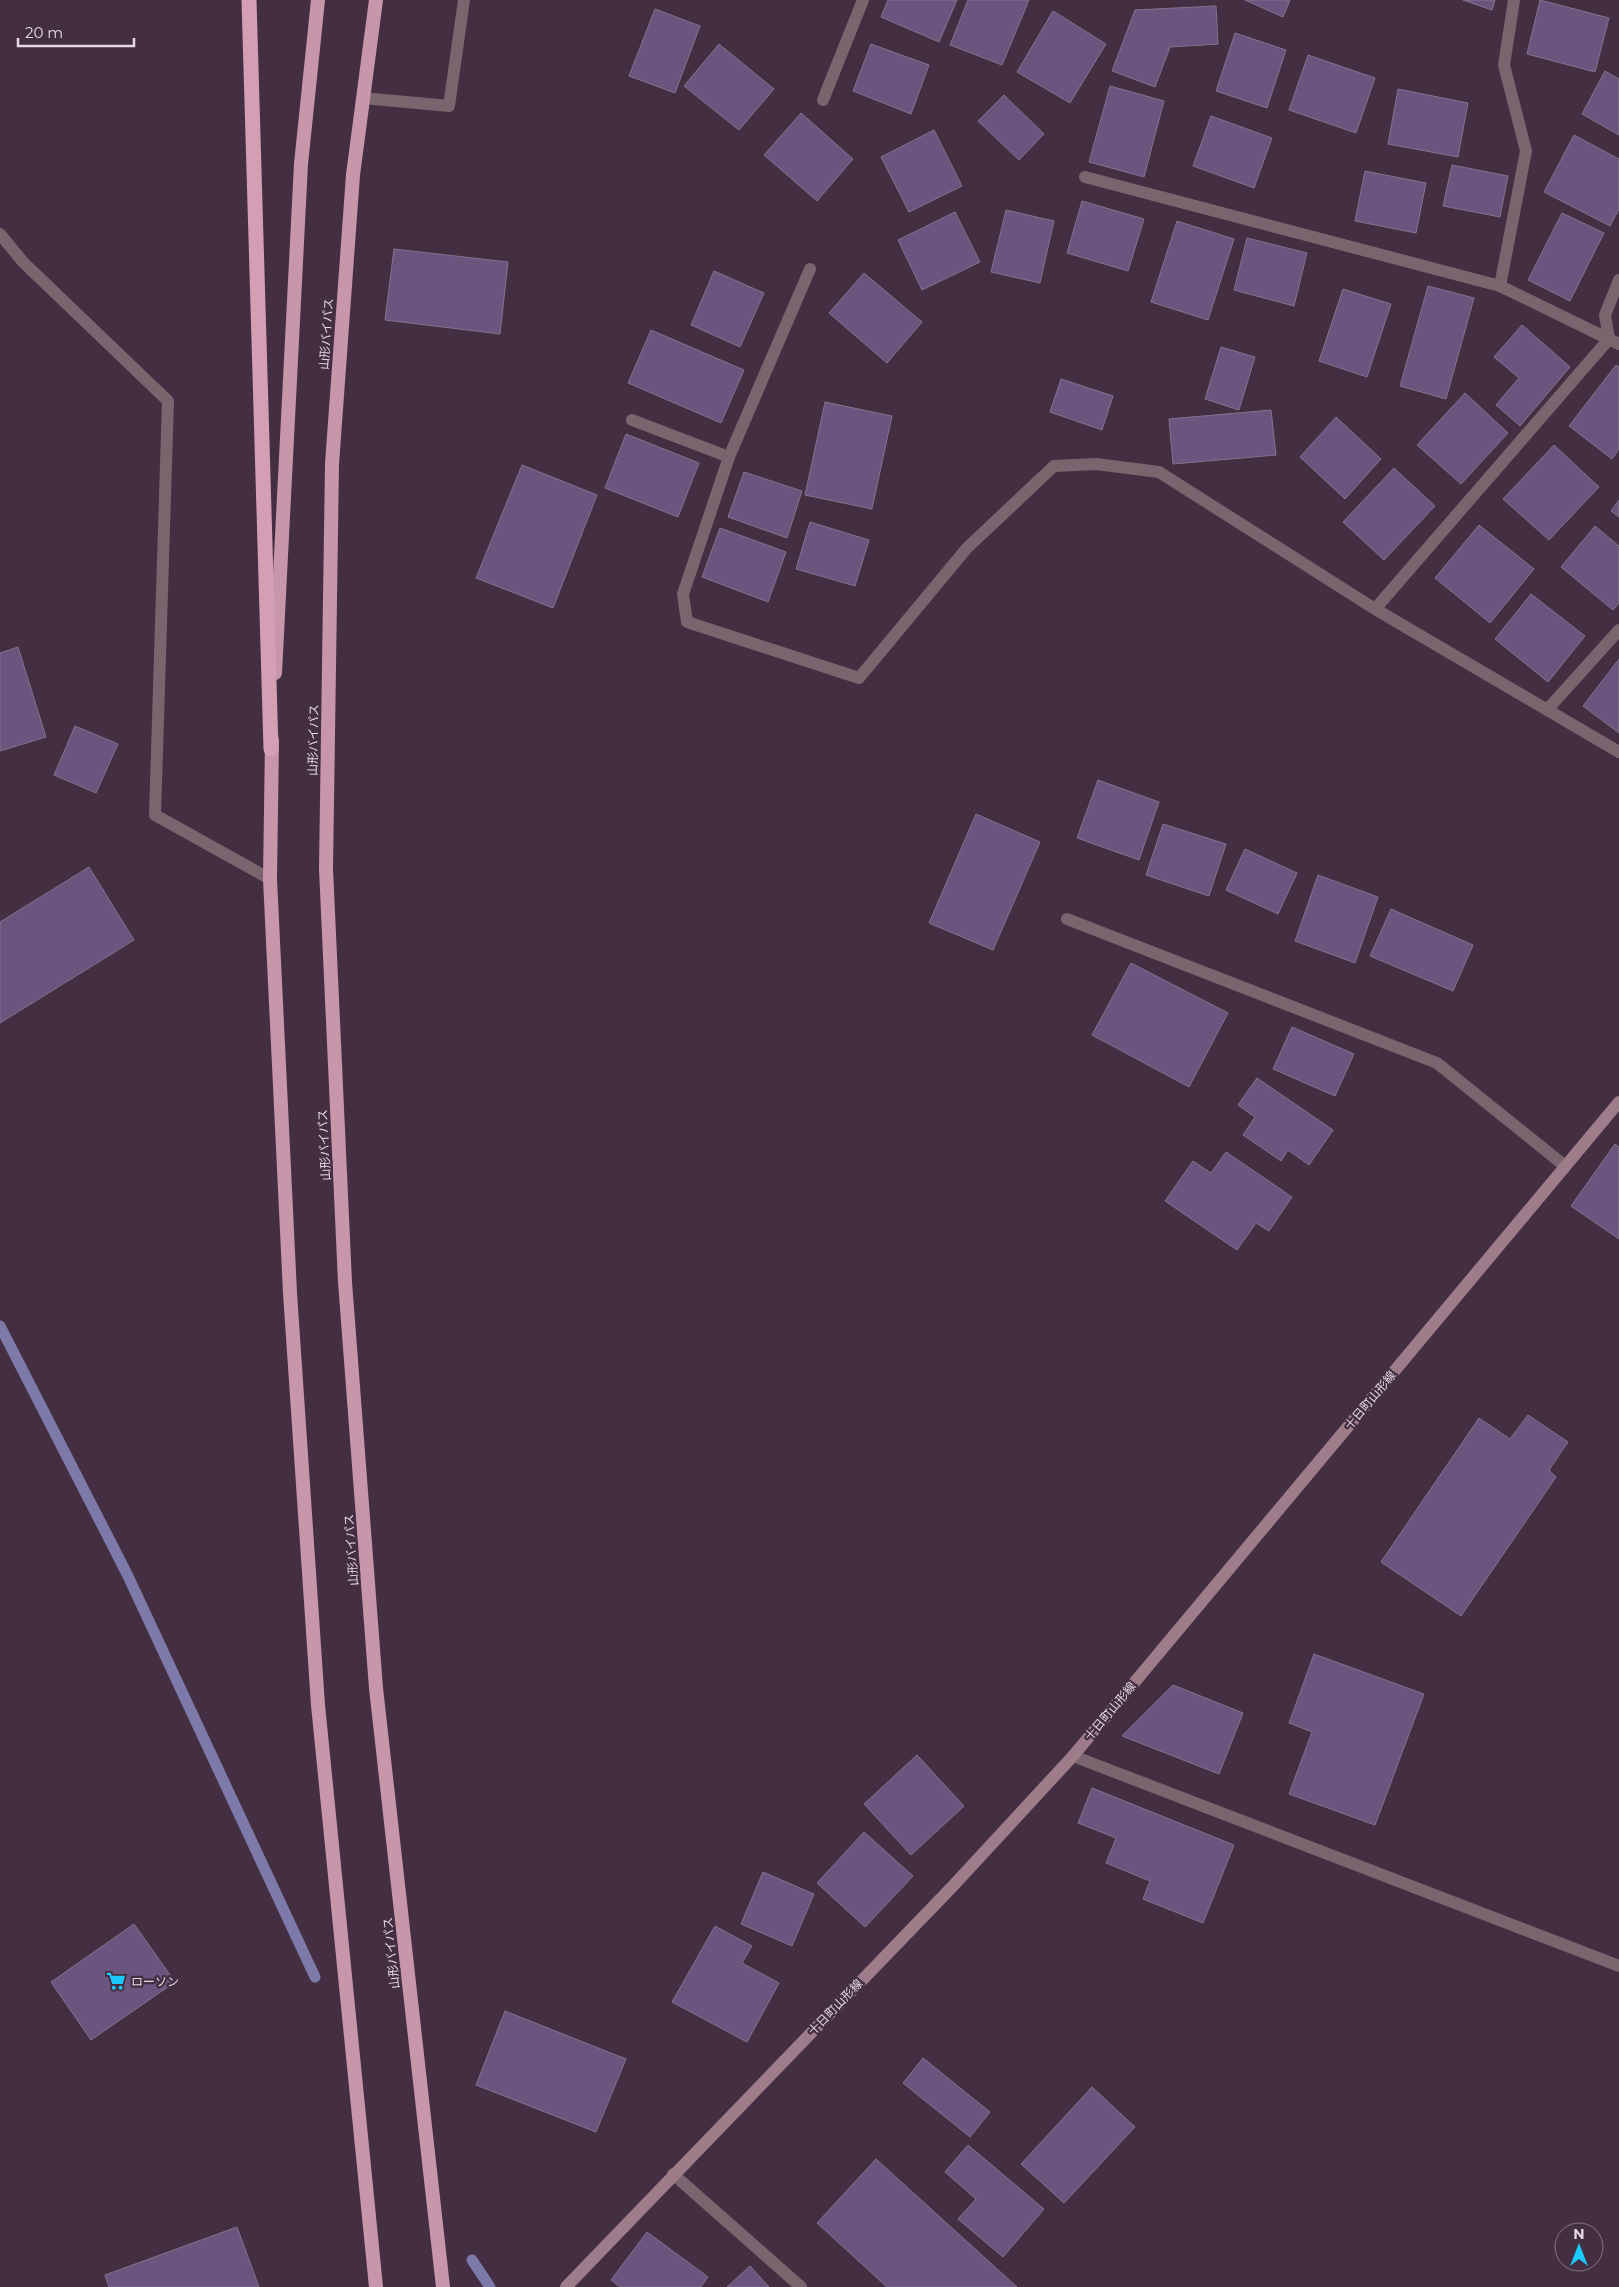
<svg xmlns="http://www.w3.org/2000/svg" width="1619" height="2287" font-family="Montserrat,'Noto Sans JP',sans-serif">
<rect width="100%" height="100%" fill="#442f42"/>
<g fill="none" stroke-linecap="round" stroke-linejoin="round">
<!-- stream -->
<path stroke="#7d79a8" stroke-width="11" d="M 0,1326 L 127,1574 L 315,1977
M 472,2260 L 490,2287"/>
</g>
<!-- building -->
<path fill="#6b547e" stroke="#82748e" d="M 888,0 L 957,0 L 939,42 L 881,17 Z
M 968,0 L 1029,0 L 1002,65 L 950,45 Z
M 1245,0 L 1290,0 L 1283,17 Z
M 1463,0 L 1495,0 L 1492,10 Z
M 1540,0 L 1609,18 L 1595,72 L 1527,54 Z
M 1216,6 L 1218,44 L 1170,47 L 1155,87 L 1112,71 L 1135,10 Z
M 655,9 L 700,26 L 675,93 L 629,76 Z
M 1053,11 L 1106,44 L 1070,103 L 1017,72 Z
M 1235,33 L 1286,50 L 1267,108 L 1216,91 Z
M 719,44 L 774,89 L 739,130 L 684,86 Z
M 871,44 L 929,65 L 911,114 L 853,91 Z
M 1308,55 L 1375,78 L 1356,133 L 1289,110 Z
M 1605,71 L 1619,79 L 1619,135 L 1582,114 Z
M 1110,86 L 1164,101 L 1144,177 L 1089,162 Z
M 1398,89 L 1468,103 L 1458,157 L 1388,144 Z
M 1004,95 L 1044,134 L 1019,160 L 978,121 Z
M 801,113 L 853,159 L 817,201 L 764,155 Z
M 1211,116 L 1272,138 L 1254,188 L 1193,166 Z
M 934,130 L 962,186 L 909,212 L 881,157 Z
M 1574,135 L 1619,159 L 1619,209 L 1610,226 L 1544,192 Z
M 1452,165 L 1508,176 L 1500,217 L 1443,206 Z
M 1365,171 L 1426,183 L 1416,233 L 1355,221 Z
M 1082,201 L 1144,219 L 1128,271 L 1067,253 Z
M 1006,210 L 1054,221 L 1040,283 L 991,272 Z
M 955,212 L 980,262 L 922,290 L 898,240 Z
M 1562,213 L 1604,233 L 1570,301 L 1528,280 Z
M 1177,221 L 1234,239 L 1208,320 L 1151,302 Z
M 1247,238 L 1307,253 L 1294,306 L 1234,290 Z
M 394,249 L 508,262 L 500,334 L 385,320 Z
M 714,271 L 764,293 L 740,347 L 691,325 Z
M 864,273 L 922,322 L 887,363 L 829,313 Z
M 1428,286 L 1474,298 L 1446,399 L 1400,386 Z
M 1343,289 L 1391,304 L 1367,377 L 1319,361 Z
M 1522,325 L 1570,367 L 1520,426 L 1496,405 L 1519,378 L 1494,357 Z
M 651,330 L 744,370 L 721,423 L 628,383 Z
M 1221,347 L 1255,357 L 1239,410 L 1205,399 Z
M 1616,365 L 1619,367 L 1619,449 L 1612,459 L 1569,426 Z
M 1061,379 L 1113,396 L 1102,430 L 1050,412 Z
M 1465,393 L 1508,433 L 1461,484 L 1417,445 Z
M 825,402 L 892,416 L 872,509 L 805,495 Z
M 1271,410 L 1276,455 L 1173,464 L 1169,419 Z
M 1336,417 L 1381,459 L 1345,499 L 1300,457 Z
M 626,434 L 699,463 L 678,517 L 605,488 Z
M 1554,445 L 1599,487 L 1549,540 L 1503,499 Z
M 522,465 L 597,495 L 553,608 L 476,578 Z
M 1394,468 L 1435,506 L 1384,560 L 1343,522 Z
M 744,472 L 802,491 L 787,538 L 728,517 Z
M 1619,500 L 1619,517 L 1611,511 Z
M 810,522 L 869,540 L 855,586 L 796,569 Z
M 1479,525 L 1534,569 L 1490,623 L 1435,578 Z
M 1595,526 L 1619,546 L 1619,603 L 1613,610 L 1561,567 Z
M 720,528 L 786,552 L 768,602 L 702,577 Z
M 1531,594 L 1585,636 L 1548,682 L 1495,639 Z
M 18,647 L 46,737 L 0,751 L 0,653 Z
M 1619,659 L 1619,733 L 1583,706 Z
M 75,726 L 118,744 L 96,793 L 54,775 Z
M 1098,780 L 1159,802 L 1139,860 L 1077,838 Z
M 976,814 L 1040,842 L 993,950 L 929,923 Z
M 1163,824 L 1226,844 L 1209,896 L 1146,875 Z
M 1245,849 L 1297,873 L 1278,914 L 1226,890 Z
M 89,867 L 134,940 L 0,1023 L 0,922 Z
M 1318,875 L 1378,897 L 1355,963 L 1295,941 Z
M 1391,909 L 1473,945 L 1453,991 L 1370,956 Z
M 1131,963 L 1228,1013 L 1189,1087 L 1092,1035 Z
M 1292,1027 L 1354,1054 L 1335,1096 L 1273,1069 Z
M 1257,1078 L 1333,1130 L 1309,1165 L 1288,1150 L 1281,1161 L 1243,1135 L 1255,1117 L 1238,1105 Z
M 1615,1144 L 1619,1147 L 1619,1239 L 1571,1206 Z
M 1226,1152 L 1292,1197 L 1269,1231 L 1256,1223 L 1237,1250 L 1165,1201 L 1193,1161 L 1211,1173 Z
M 1528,1415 L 1568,1442 L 1549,1470 L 1556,1477 L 1461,1616 L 1381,1562 L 1479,1418 L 1510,1439 Z
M 1314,1654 L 1424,1694 L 1375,1825 L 1289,1794 L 1312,1732 L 1289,1723 Z
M 1173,1685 L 1243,1713 L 1219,1774 L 1122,1736 Z
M 917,1755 L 964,1806 L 911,1855 L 864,1804 Z
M 1092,1788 L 1234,1845 L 1203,1923 L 1143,1899 L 1150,1881 L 1106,1863 L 1116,1838 L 1078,1823 Z
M 864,1832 L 913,1876 L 865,1927 L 817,1883 Z
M 763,1872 L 814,1894 L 792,1946 L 741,1924 Z
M 134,1924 L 175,1982 L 91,2040 L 51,1982 Z
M 715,1926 L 752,1946 L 742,1963 L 779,1983 L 747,2042 L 672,2002 Z
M 505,2011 L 626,2059 L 596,2132 L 476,2085 Z
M 923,2058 L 990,2112 L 970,2137 L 903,2083 Z
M 1092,2087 L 1135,2127 L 1064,2203 L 1021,2164 Z
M 968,2145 L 1044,2209 L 1003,2257 L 958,2219 L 976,2199 L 945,2172 Z
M 876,2159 L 1017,2287 L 887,2287 L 817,2223 Z
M 237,2227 L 259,2287 L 109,2287 L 105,2275 Z
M 647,2232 L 708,2277 L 701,2287 L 620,2287 L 611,2280 Z
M 750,2266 L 769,2287 L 727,2287 Z"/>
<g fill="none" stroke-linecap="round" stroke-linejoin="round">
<!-- service -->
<path stroke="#7a646d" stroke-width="12" d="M 363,98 L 449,106 L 464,0
M 823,100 L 863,0
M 1085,177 L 1500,286 L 1619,344
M 0,234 L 23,262 L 168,401 L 155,815 L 270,879
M 810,269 L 729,457 L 683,594 L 687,622 L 859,678 L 967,548 L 1054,466 L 1096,464 L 1159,472 L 1375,609 L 1619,752
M 1500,286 L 1526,151 L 1504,65 L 1514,0
M 632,420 L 729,457
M 1375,609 L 1609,339 L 1605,315 L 1619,280
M 1547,710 L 1619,630
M 1067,919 L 1437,1063 L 1565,1166
M 1073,1756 L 1619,1966
M 673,2174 L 801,2287"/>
<!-- secondary -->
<path stroke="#9e7c8a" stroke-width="12" d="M 566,2287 L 952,1887 L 1073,1756 L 1619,1102"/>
<!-- trunk -->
<path stroke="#c896ab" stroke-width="14" d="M 376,0 L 353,175 L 332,464 L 326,869 L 345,1282 L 376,1688 L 443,2287
M 275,673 L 301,164 L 318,0
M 272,740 L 270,879 L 290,1293 L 318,1705 L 376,2287"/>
<!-- motorway -->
<path stroke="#d49eb5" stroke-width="15" d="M 249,0 L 271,749"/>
</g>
<!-- icons -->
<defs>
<g id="supermarket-bare" transform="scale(1.5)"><path d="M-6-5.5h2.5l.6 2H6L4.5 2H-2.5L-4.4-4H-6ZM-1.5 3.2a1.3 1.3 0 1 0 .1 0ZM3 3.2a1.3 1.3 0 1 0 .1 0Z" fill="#19cafc" stroke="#442f42" stroke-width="2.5" paint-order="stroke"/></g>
</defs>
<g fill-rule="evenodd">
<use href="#supermarket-bare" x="116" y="1981"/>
</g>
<g text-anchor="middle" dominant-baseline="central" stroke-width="4.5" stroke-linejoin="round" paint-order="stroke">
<!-- street labels -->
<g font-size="12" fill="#e6d8e4" stroke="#442f42">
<text transform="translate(326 334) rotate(-86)">山形バイパス</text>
<text transform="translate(313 740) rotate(-89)">山形バイパス</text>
<text transform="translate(324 1145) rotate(-93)">山形バイパス</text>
<text transform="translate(1370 1400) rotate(-50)">十日町山形線</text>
<text transform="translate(351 1550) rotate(-94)">山形バイパス</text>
<text transform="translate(1110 1711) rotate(-50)">十日町山形線</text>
<text transform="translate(391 1953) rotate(-96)">山形バイパス</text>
<text transform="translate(835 2007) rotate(-46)">十日町山形線</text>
</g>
<!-- poi labels -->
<g font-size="12" fill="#e6d8e4" stroke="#442f42" text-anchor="start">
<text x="131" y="1981">ローソン</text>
</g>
</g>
<!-- north arrow -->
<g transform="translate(1579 2247)"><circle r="24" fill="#442f42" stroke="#857383"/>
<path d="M0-4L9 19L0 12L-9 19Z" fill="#19cafc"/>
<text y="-8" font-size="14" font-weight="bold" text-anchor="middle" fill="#e6d8e4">N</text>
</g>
<!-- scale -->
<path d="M18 38v8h116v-8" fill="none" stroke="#e6d8e4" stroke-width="2.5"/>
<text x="25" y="38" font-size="15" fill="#e6d8e4" stroke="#442f42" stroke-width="4" paint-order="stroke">20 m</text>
</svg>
